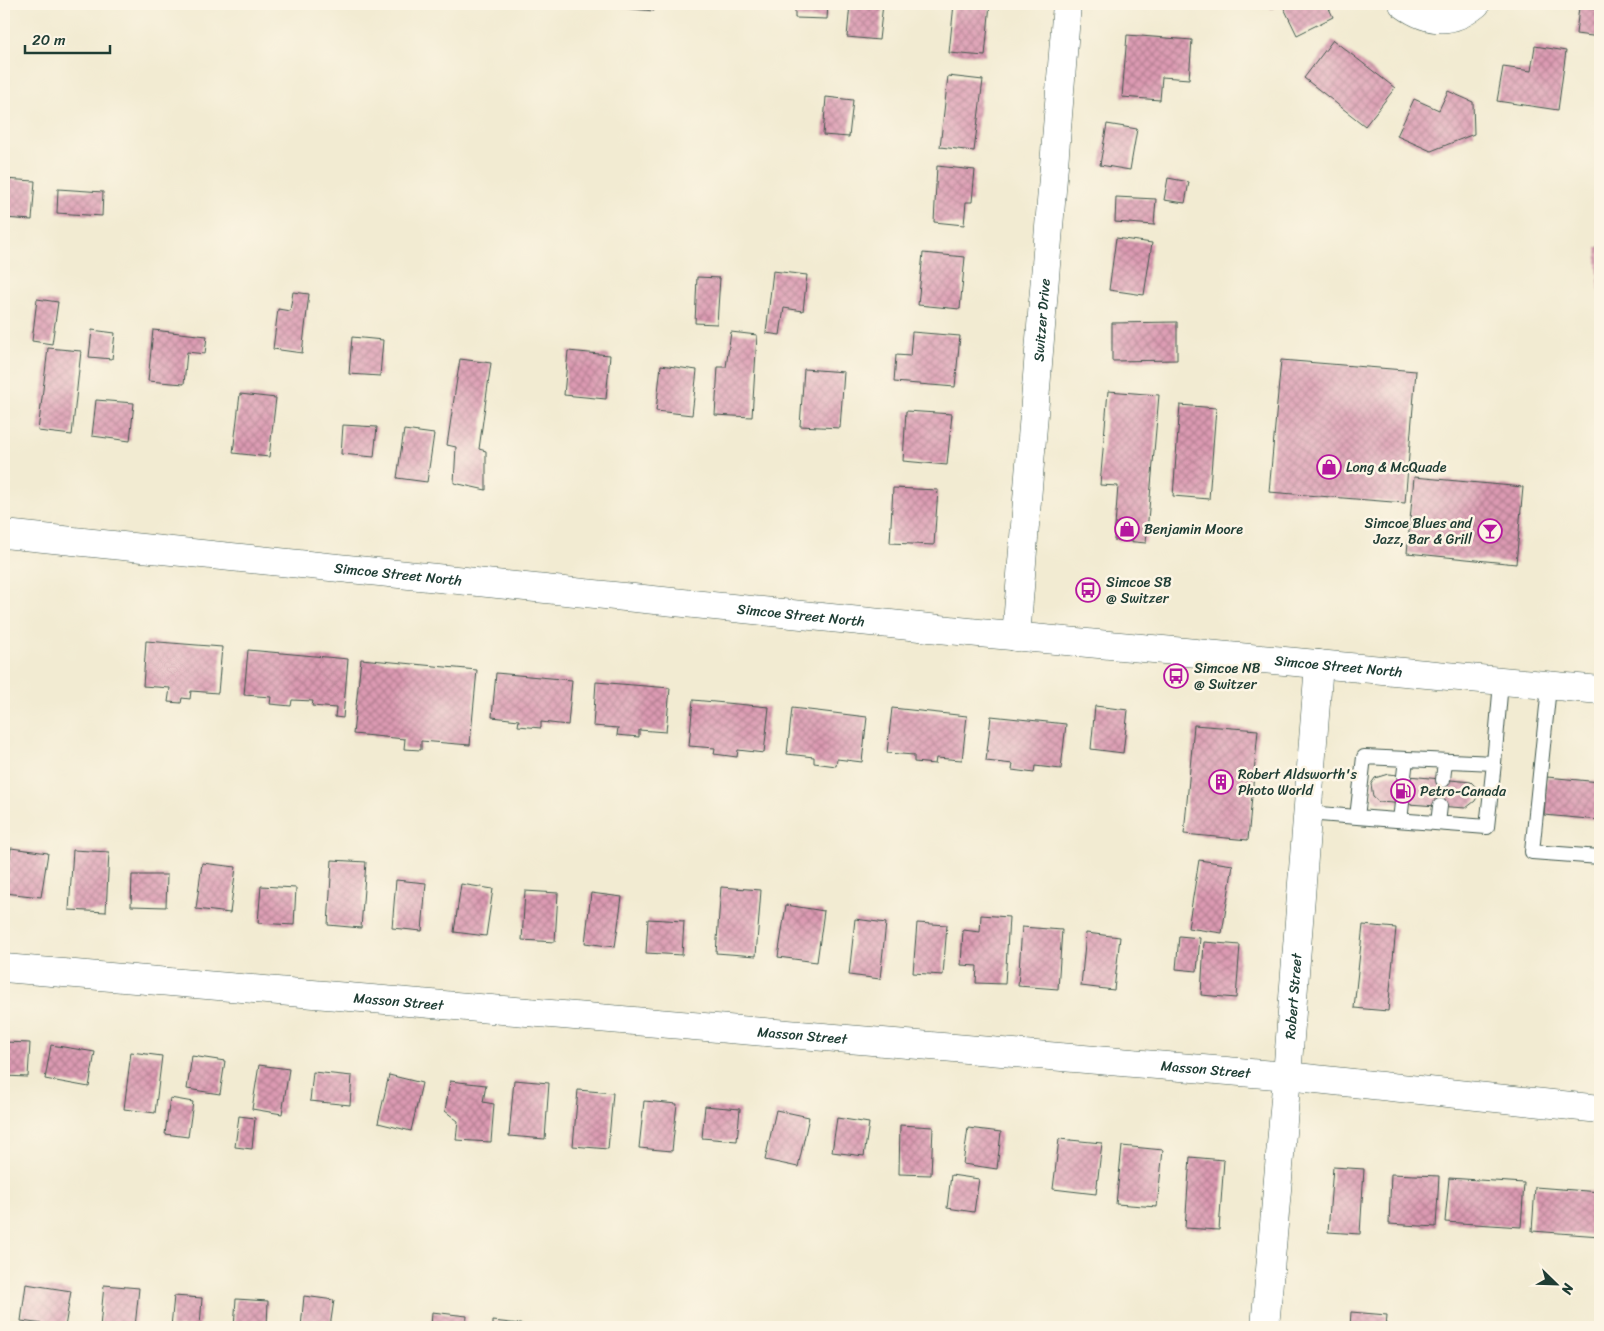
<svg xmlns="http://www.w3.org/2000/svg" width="1604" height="1331" font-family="Sriracha,sans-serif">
<defs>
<pattern id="building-cross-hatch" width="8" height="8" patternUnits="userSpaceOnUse" patternTransform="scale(1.25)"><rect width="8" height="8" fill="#dc9ab2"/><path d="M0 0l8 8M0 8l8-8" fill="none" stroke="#b27f92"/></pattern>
</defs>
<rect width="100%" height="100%" fill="#fcf5e5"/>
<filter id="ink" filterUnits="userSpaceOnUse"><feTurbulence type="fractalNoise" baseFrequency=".02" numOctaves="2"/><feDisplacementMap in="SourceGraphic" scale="10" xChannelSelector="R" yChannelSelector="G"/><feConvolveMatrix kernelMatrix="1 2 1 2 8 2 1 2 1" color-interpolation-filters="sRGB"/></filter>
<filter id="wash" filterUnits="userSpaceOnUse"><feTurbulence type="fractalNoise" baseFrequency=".0096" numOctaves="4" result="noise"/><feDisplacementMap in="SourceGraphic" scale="20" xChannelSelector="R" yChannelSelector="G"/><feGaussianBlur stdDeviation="1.12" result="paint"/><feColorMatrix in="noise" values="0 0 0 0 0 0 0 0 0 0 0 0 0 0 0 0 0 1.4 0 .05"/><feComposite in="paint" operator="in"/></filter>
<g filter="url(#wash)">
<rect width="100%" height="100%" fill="#f2ebd2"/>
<g id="blocks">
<!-- building -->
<path fill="url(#building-cross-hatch)" d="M 622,4 L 654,4 L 654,11 L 622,8 Z
M 795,4 L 828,4 L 827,19 L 795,18 Z
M 850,4 L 883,4 L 879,40 L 847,37 Z
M 954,4 L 990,4 L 985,56 L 949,53 Z
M 1268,4 L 1327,4 L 1333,17 L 1297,35 L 1282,4 L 1271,9 Z
M 1579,7 L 1600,10 L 1600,37 L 1576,34 Z
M 1127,35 L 1192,40 L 1189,79 L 1162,77 L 1160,100 L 1122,97 Z
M 1333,40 L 1395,88 L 1365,126 L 1304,78 Z
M 1535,46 L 1566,51 L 1558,110 L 1497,101 L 1503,67 L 1531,71 Z
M 948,76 L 983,80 L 974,151 L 940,147 Z
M 1448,91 L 1473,102 L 1474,134 L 1431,151 L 1397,136 L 1414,99 L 1439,110 Z
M 826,97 L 853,100 L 849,137 L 823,135 Z
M 1107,124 L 1137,129 L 1130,170 L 1100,165 Z
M 937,166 L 975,170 L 972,202 L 966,202 L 964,225 L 934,222 Z
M 1168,178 L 1189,182 L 1185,203 L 1164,200 Z
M 4,179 L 35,181 L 32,220 L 4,218 Z
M 58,189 L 103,192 L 102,216 L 57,213 Z
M 1116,197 L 1156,199 L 1154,225 L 1115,222 Z
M 1116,238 L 1152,243 L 1144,295 L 1109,290 Z
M 1596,247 L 1600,247 L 1600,291 L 1599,291 Z
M 923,253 L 965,257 L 960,309 L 918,305 Z
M 773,271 L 807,275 L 803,311 L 784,308 L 780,335 L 766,333 Z
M 697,277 L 720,278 L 717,324 L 695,323 Z
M 293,292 L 309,294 L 302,353 L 273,349 L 278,309 L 290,311 Z
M 37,299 L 58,302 L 52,344 L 32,341 Z
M 1177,322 L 1177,360 L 1112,361 L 1112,323 Z
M 92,330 L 115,333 L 112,359 L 89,357 Z
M 153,330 L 207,336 L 205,354 L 187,352 L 184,384 L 148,381 Z
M 731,332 L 757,335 L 752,417 L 715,415 L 718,367 L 726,367 Z
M 912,332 L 960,336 L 955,387 L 894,382 L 896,355 L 910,356 Z
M 352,337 L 383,340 L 380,376 L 349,374 Z
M 48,348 L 81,351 L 72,435 L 38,431 Z
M 568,351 L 610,355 L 606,399 L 564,395 Z
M 460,359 L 491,363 L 479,449 L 486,451 L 486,490 L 454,483 L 456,447 L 447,445 Z
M 1281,360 L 1416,371 L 1405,503 L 1269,492 Z
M 661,365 L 697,370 L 692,415 L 656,411 Z
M 804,369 L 844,372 L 840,428 L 800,426 Z
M 1108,391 L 1159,395 L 1146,543 L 1114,540 L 1118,486 L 1100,485 Z
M 240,394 L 276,398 L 269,457 L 233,453 Z
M 96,400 L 134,403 L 130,441 L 92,436 Z
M 1180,405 L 1216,408 L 1209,499 L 1173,496 Z
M 906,411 L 952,414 L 947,465 L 903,461 Z
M 343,425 L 377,427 L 374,457 L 341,454 Z
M 404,430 L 434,434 L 427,482 L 397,478 Z
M 1414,477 L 1523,487 L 1516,564 L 1407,553 Z
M 893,488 L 938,490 L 934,545 L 890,543 Z
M 146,641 L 222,647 L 218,693 L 191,691 L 190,699 L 182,698 L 181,703 L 168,702 L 170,688 L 143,686 Z
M 248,650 L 348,659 L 343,718 L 335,717 L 336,708 L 312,706 L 313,701 L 292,700 L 291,706 L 270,704 L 271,697 L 244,695 Z
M 361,659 L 477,670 L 470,745 L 421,741 L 421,750 L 404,749 L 405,739 L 353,734 Z
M 496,673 L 572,680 L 568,725 L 541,722 L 541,728 L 518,726 L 519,720 L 492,717 Z
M 596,682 L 670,688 L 666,732 L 639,730 L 639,737 L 617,735 L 618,728 L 593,726 Z
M 693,700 L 769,707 L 764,753 L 738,750 L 737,757 L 714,754 L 715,748 L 689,746 Z
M 1095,706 L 1128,710 L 1123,753 L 1091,749 Z
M 792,708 L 867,717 L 862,762 L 837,759 L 836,766 L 814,763 L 814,757 L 787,754 Z
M 892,708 L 967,716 L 962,760 L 936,758 L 935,764 L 914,762 L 914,755 L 887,753 Z
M 991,716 L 1066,724 L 1061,769 L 1035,766 L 1034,773 L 1012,770 L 1013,764 L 986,761 Z
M 1194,725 L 1258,730 L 1248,840 L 1184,834 Z
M 1388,774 L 1471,782 L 1475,786 L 1478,795 L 1475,801 L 1466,808 L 1379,802 L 1373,797 L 1371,784 L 1375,778 Z
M 1547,777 L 1600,782 L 1600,820 L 1544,815 Z
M 11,848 L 48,853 L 41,897 L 5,893 Z
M 73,850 L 109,852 L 106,912 L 69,910 Z
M 332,860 L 366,862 L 361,928 L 328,925 Z
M 1199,860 L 1233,865 L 1222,933 L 1188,928 Z
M 202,863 L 236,867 L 230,913 L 196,909 Z
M 132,875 L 167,875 L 166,907 L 131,906 Z
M 396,880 L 426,883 L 422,931 L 392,928 Z
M 461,884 L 493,889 L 486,936 L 454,932 Z
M 261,886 L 296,888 L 294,925 L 258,923 Z
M 721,887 L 761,890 L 756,956 L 716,953 Z
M 525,891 L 558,893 L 555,942 L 522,940 Z
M 591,893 L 622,897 L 615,947 L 585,943 Z
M 786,905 L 824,911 L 817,962 L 778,957 Z
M 981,915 L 1009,917 L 1005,984 L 976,983 L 977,966 L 961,965 L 963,930 L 980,932 Z
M 648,919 L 684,921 L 682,955 L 646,953 Z
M 855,919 L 886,923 L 880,979 L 849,975 Z
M 917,923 L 947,925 L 943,975 L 913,973 Z
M 1363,925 L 1396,928 L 1388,1011 L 1354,1008 Z
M 1022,927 L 1062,930 L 1058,989 L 1018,986 Z
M 1086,933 L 1120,937 L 1114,990 L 1081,986 Z
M 1179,936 L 1200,938 L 1197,971 L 1176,969 Z
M 1204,942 L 1240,945 L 1236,998 L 1201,995 Z
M 4,1042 L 30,1043 L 28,1077 L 4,1076 Z
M 51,1045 L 95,1052 L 89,1087 L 45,1079 Z
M 131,1052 L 162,1056 L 155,1113 L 124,1109 Z
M 192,1056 L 225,1061 L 220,1094 L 187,1089 Z
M 259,1065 L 289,1069 L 282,1114 L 252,1109 Z
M 313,1072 L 352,1076 L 350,1105 L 310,1101 Z
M 389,1075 L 422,1083 L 411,1131 L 378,1123 Z
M 514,1080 L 549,1083 L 545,1139 L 509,1136 Z
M 450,1081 L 486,1085 L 483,1102 L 494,1104 L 491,1142 L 456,1140 L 458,1121 L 445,1111 Z
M 578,1090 L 613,1093 L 608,1149 L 573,1146 Z
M 170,1098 L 193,1102 L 188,1137 L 165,1134 Z
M 644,1101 L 677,1104 L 672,1151 L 639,1148 Z
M 705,1106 L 740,1109 L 737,1141 L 702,1138 Z
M 776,1110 L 809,1117 L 798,1167 L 765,1160 Z
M 239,1116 L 255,1118 L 252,1149 L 235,1147 Z
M 837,1118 L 869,1123 L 864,1156 L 832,1152 Z
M 900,1125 L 933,1127 L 931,1175 L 899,1174 Z
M 968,1128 L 1001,1132 L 997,1169 L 963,1164 Z
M 1059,1139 L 1102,1143 L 1096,1194 L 1053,1189 Z
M 1122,1146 L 1163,1150 L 1157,1207 L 1116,1204 Z
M 1190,1157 L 1224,1160 L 1219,1230 L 1185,1228 Z
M 1333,1167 L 1364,1169 L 1360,1234 L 1328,1232 Z
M 1391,1174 L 1439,1176 L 1436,1227 L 1389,1224 Z
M 951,1175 L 979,1179 L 974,1212 L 947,1208 Z
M 1449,1178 L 1524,1183 L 1521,1227 L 1445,1222 Z
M 1535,1187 L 1600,1192 L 1600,1236 L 1532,1231 Z
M 26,1284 L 71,1291 L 65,1327 L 21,1321 Z
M 104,1285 L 139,1288 L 135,1327 L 100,1327 Z
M 4,1294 L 7,1295 L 5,1310 L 4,1310 Z
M 174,1296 L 202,1298 L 200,1327 L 171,1327 Z
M 304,1296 L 334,1300 L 330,1327 L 301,1327 Z
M 236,1299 L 268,1301 L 267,1327 L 234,1327 Z
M 432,1312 L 467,1316 L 466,1327 L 431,1327 Z
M 1351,1312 L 1387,1315 L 1386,1327 L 1350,1327 Z
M 493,1321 L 528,1325 L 527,1327 L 493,1327 Z"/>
</g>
</g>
<g filter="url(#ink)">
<use href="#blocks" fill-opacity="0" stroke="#3f574c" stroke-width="1"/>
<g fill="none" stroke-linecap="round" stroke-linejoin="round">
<!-- lane casing -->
<g stroke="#3f574c" stroke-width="16">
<path id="lane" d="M 1549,687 L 1532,852 L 1600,857
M 1404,776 L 1406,759
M 1443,780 L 1445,761
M 1307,813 L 1357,817 L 1364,757 L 1494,763 L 1501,682
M 1357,817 L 1487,827 L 1494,763
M 1400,820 L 1402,803
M 1438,823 L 1440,806"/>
</g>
<!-- street casing -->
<g stroke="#3f574c" stroke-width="29">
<g id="street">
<path d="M 1403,4 C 1428,22 1451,25 1476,4"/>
<path id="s1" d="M 1016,637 L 1067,4"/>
<path id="s2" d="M 4,968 L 1287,1076 L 1600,1109"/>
<path id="s3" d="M 1265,1327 L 1287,1076 L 1319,664"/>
</g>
</g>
<!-- secondary casing -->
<g stroke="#3f574c" stroke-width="29">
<g id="secondary">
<path id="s4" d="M 4,534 L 979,633 L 1600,690"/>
</g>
</g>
<!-- lane -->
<use href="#lane" stroke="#fff" stroke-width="14"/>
<!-- street -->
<use href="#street" stroke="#fff" stroke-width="28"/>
<!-- secondary -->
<use href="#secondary" stroke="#fff" stroke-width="28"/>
</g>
</g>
<!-- icons -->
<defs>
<g id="shop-ring" transform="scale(1.25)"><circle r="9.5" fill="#fcf5e5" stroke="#b5179e" stroke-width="1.5"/><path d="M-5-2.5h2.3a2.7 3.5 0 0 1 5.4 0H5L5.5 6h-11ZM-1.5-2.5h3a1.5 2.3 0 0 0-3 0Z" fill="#b5179e"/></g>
<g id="bar-ring" transform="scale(1.25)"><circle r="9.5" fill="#fcf5e5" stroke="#b5179e" stroke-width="1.5"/><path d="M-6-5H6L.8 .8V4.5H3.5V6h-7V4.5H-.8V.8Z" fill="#b5179e"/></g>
<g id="bus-ring" transform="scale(1.25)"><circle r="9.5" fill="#fcf5e5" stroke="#b5179e" stroke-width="1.5"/><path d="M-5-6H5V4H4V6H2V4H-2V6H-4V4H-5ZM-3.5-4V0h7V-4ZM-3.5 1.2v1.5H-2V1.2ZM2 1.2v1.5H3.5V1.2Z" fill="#b5179e"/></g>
<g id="building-ring" transform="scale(1.25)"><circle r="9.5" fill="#fcf5e5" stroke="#b5179e" stroke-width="1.5"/><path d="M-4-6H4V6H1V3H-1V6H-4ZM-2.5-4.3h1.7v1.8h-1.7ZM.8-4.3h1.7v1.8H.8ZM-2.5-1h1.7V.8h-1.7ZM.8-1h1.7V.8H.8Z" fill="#b5179e"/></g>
<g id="fuel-ring" transform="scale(1.25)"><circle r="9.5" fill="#fcf5e5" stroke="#b5179e" stroke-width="1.5"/><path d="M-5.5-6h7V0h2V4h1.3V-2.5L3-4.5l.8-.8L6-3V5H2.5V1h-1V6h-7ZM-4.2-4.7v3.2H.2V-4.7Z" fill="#b5179e"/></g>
</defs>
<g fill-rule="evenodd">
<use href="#shop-ring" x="1329" y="467"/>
<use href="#shop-ring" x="1127" y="529"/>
<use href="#bar-ring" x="1490" y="531"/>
<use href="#bus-ring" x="1088" y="590"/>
<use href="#bus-ring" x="1176" y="676"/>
<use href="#building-ring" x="1221" y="782"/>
<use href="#fuel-ring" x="1403" y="791"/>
</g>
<g text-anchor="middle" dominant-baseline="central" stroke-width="5" stroke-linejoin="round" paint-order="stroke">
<!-- street labels -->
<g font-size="14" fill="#1f3d34" stroke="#fcf5e5">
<text stroke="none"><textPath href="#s1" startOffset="318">Switzer Drive</textPath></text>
<text stroke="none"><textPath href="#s4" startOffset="396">Simcoe Street North</textPath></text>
<text stroke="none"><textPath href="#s4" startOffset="801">Simcoe Street North</textPath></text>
<text stroke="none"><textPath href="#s4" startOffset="1341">Simcoe Street North</textPath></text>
<text stroke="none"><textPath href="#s3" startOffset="332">Robert Street</textPath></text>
<text stroke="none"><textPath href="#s2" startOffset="396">Masson Street</textPath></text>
<text stroke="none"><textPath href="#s2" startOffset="801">Masson Street</textPath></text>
<text stroke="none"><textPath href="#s2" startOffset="1206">Masson Street</textPath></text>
</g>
<!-- poi labels -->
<g font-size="14" fill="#1f3d34" stroke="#fcf5e5" text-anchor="start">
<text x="1346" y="467">Long &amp; McQuade</text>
<text x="1472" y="523" text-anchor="end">Simcoe Blues and<tspan x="1472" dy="16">Jazz, Bar &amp; Grill</tspan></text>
<text x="1144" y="529">Benjamin Moore</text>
<text x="1106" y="582">Simcoe SB<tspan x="1106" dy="16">@ Switzer</tspan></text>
<text x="1194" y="668">Simcoe NB<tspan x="1194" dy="16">@ Switzer</tspan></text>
<text x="1238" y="774">Robert Aldsworth's<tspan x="1238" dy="16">Photo World</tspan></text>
<text x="1420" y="791">Petro-Canada</text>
</g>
</g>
<!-- margin -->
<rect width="1604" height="1331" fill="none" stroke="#fcf5e5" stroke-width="20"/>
<!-- north arrow -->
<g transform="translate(1556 1284) rotate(113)" stroke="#fcf5e5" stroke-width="4" paint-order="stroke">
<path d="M0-4L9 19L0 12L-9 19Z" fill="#1f3d34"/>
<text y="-8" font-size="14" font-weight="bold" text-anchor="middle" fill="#1f3d34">N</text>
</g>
<!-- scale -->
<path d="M25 45v8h85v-8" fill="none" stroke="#1f3d34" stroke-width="2.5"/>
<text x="32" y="45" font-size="15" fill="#1f3d34" stroke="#fcf5e5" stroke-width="4" paint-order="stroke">20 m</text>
</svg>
